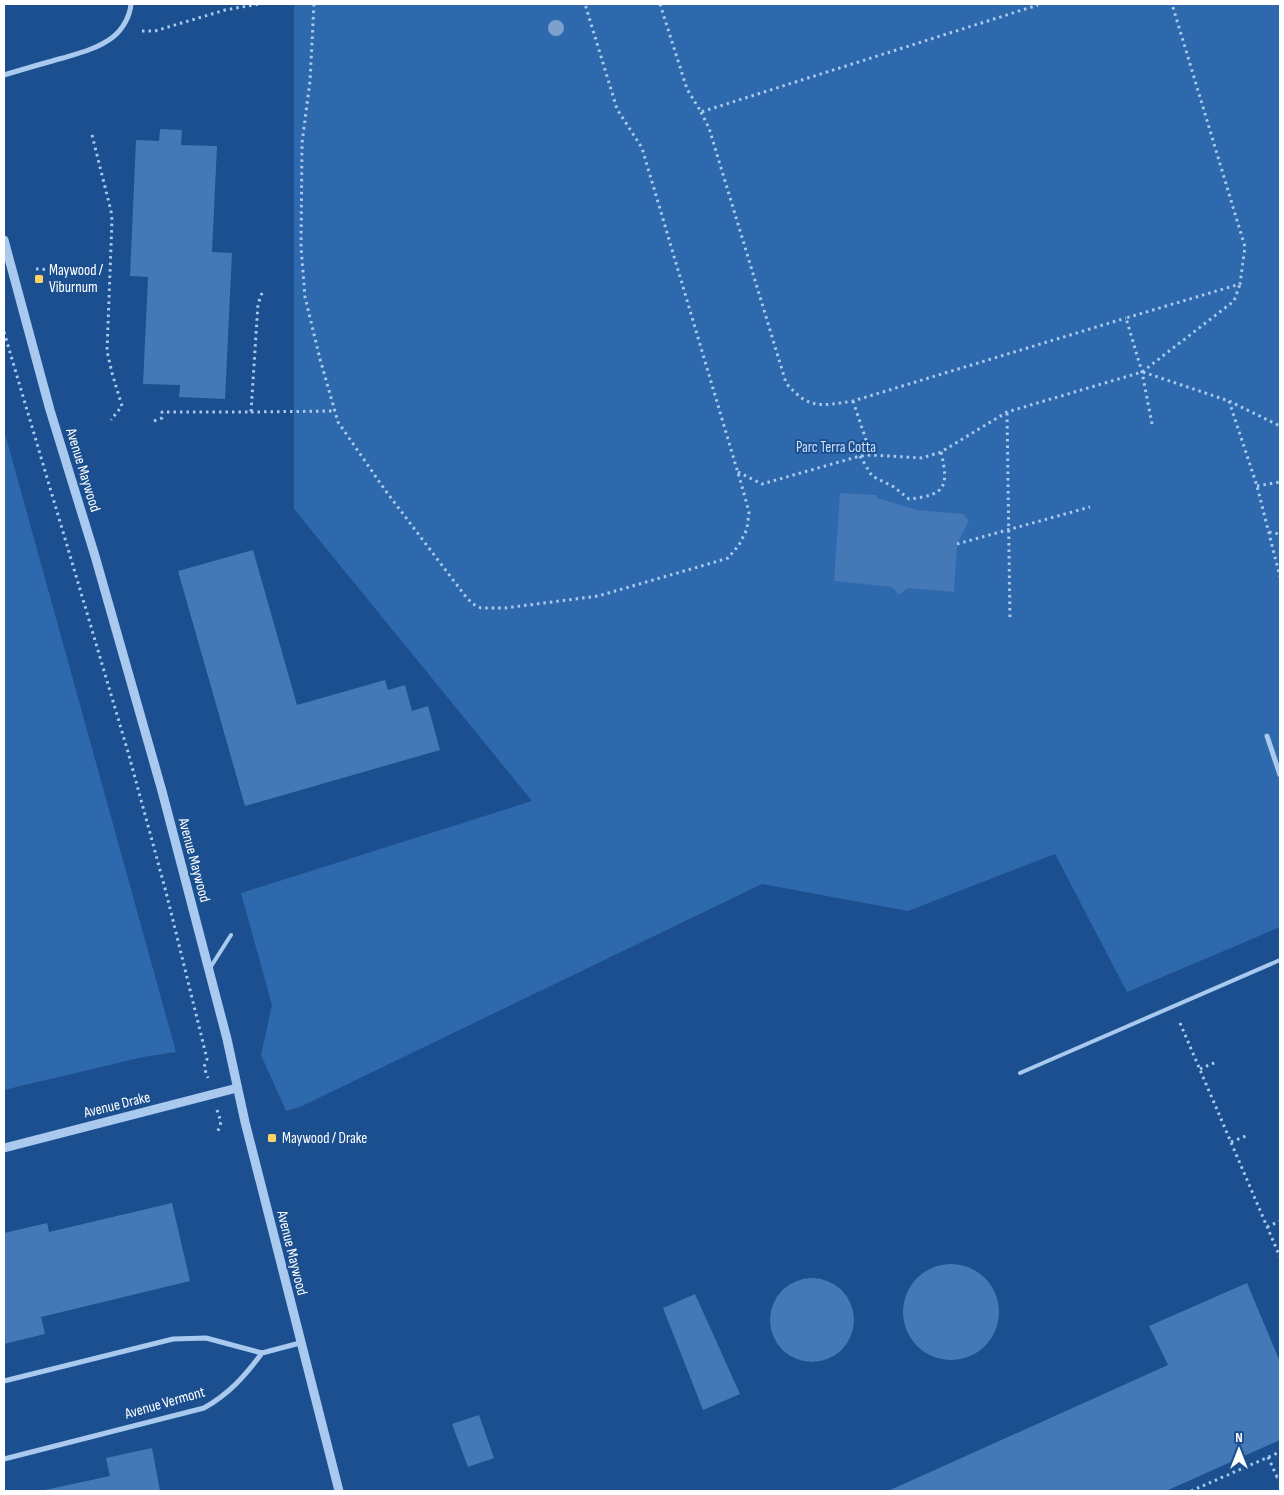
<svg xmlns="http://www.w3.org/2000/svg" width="1284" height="1495" font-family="'Sofia Sans Condensed',sans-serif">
<rect width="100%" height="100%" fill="#1b4f8f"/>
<!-- green -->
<path fill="#2e69ad" d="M 294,4 L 1280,4 L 1280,927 L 1127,992 L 1055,854 L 908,911 L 762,884 L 302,1106 L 286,1111 L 261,1055 L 272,1005 L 241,893 L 532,801 L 294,509 Z
M 4,430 L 176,1052 L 143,1057 L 4,1090 Z"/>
<!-- building -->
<path fill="#4478b7" d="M 160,129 L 182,130 L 181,145 L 217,146 L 212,252 L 232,253 L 225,399 L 179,397 L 180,385 L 143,384 L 148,277 L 130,276 L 136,140 L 159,141 Z
M 840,493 L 877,495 L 877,498 L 917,510 L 963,514 L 969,521 L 957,544 L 954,592 L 907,588 L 899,595 L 892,587 L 834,581 Z
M 253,550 L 297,705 L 385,680 L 388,690 L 405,685 L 412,711 L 428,706 L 440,750 L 245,806 L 178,571 Z
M 172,1203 L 190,1281 L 41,1317 L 45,1334 L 4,1344 L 4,1233 L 47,1223 L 49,1232 Z
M903 1312a48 48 0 1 1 96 0a48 48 0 1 1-96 0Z
M770 1320a42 42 0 1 1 84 0a42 42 0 1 1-84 0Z
M 1247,1283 L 1280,1362 L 1280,1440 L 1166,1491 L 888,1491 L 1168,1365 L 1149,1326 Z
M 695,1294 L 740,1394 L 703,1410 L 663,1308 Z
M 479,1415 L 494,1458 L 468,1467 L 452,1424 Z
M 152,1448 L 160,1491 L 40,1491 L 110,1476 L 106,1458 Z"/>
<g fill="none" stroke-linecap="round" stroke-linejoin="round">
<!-- path -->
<path stroke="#a9c9ee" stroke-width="3" stroke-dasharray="2.5 4" stroke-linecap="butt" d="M 314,4 L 310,81 L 302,143 L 301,247 L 305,297 L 320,359 L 338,422 L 385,490 L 466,597 L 473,604 L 481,608 L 505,608 L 598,596 L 698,567 L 728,558 L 739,545 L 747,529 L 749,512 L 743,490 L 642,148 L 617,109 L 585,4
M 660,4 L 687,89 L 701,112 L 1038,5
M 142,31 L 155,31 L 225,10 L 259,4
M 701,112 L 709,128 L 786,383 C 809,410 821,406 853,401 L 1126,318
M 92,135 L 111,211 L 112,220 L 107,351 L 112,373 L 122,406 L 111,420
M 36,269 L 82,271
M 4,332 L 128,752 L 166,892 L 207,1059 L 204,1067 L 208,1078
M 1143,372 L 1229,401 L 1280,426
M 853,401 L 871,455
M 1229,401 L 1257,486 L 1280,577
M 251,412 L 335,411
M 1007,413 L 1010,621
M 154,421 L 162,418 L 162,412 L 251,412 L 258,304 L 262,293
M 1152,424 L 1142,372 L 1126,318 L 1240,284 L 1245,247 L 1172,4
M 860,456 L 872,476 L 894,487 L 909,499 C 946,495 949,487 941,452
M 738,472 L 762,484 L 860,456 L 871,455 L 922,458 L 941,452 L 1007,412 L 1142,372 L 1234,301 L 1240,284
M 1257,486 L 1280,482
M 1269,532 L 1280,534
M 957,544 L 1090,507
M 1180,1023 L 1280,1257
M 1200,1069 L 1216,1062
M 217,1110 L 221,1122 L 218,1131
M 1231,1142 L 1246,1136
M 1267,1227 L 1280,1221
M 1268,1457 L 1277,1477 L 1280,1475
M 1191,1491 L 1280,1452"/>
<!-- service -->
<path stroke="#a9c9ee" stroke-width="4" d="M 210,968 L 231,935
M 1020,1073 L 1280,960"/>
<!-- minor -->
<path stroke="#a9c9ee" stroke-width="5" d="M 4,75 C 24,69 44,63 63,58 C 80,53 99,48 113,37 C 123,29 130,16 131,4
M 1267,736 L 1280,775
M 262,1353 L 300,1343
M 4,1381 L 173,1339 L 206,1338 L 262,1353
M 4,1459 L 204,1408 C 229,1394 245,1376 262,1353"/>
<!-- tertiary -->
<path stroke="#a9c9ee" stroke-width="9" d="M 4,240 L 50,410 L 95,556 L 162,791 L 227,1039 L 245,1122 L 339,1491
M 4,1148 L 237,1088"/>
</g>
<!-- trees -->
<circle fill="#7ea0ca" cx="556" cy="28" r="8"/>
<!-- markers -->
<g fill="#ffd166" stroke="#1b4f8f" stroke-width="2">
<rect x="34" y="274" width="10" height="10" rx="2.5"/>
<rect x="267" y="1133" width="10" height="10" rx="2.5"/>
</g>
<g text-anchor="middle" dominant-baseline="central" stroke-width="4" stroke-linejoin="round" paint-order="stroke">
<!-- poi labels -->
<g font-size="15" fill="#fff" stroke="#1b4f8f" text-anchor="start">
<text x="49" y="270">Maywood /<tspan x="49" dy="17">Viburnum</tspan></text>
<text x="282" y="1138">Maywood / Drake</text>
</g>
<!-- park labels -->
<g font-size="15" fill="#cfe3fa" stroke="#1b4f8f">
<text x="836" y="447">Parc Terra Cotta</text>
</g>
<!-- street labels -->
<g font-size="15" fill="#fff" stroke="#1b4f8f">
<text transform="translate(83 470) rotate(73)">Avenue Maywood</text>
<text transform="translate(194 860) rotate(75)">Avenue Maywood</text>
<text transform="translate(117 1105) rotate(-14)">Avenue Drake</text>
<text transform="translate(292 1253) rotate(76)">Avenue Maywood</text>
<text transform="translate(165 1403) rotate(-16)">Avenue Vermont</text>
</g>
</g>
<!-- border -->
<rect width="1284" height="1495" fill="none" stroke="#ffffff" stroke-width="10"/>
<!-- north arrow -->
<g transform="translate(1239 1450)" stroke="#1b4f8f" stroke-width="4" paint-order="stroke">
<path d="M0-4L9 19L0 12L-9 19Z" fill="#ffffff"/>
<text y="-8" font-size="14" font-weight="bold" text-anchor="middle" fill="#ffffff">N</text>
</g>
</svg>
